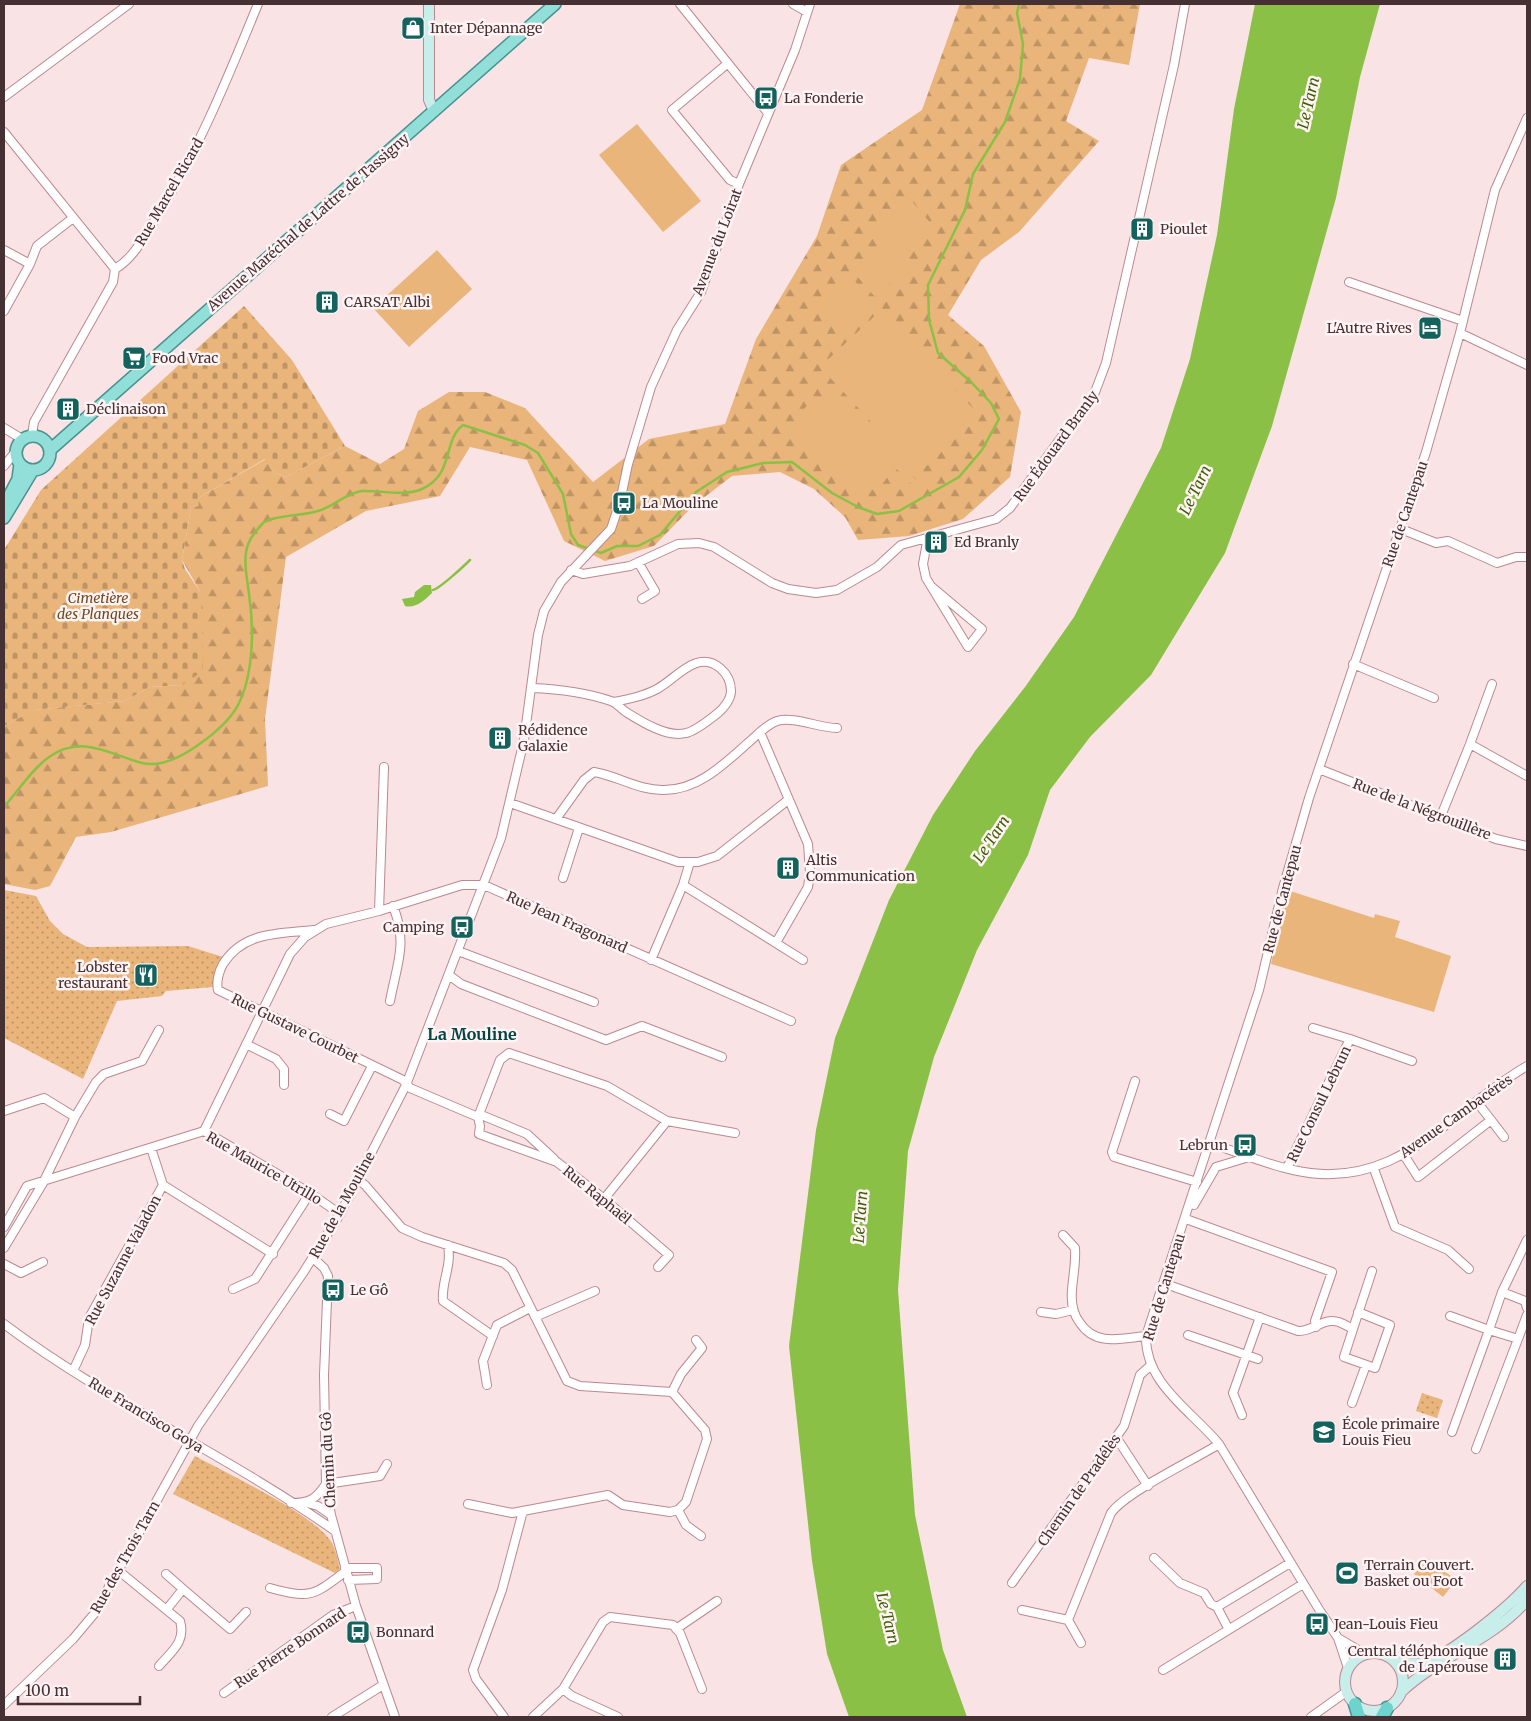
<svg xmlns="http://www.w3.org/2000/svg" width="1531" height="1721" font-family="Merriweather,serif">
<defs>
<pattern id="grass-dots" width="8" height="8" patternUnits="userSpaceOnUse" patternTransform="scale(1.25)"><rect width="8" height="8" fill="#e9b57a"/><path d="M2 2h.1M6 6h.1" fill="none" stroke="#bf9465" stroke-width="1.8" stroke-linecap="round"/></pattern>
<pattern id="forest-firs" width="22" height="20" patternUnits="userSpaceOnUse" patternTransform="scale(1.25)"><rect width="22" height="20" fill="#e9b57a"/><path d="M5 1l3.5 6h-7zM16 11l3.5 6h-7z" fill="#bf9465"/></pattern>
<pattern id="cemetery-stones" width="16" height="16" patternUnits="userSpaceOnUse" patternTransform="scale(1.25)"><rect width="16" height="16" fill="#e9b57a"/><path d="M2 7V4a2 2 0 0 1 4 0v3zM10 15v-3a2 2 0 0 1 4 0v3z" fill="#bf9465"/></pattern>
</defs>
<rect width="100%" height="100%" fill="#f9e3e5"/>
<!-- grass -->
<path fill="url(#grass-dots)" d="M 4,890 L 36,896 L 50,921 L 63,934 L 87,947 L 188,946 L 223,957 L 216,968 L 213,987 L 166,991 L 162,996 L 117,1001 L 83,1079 L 4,1038 Z
M 1422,1393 L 1443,1400 L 1437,1418 L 1416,1411 Z
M 195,1456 C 226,1473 316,1515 332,1543 C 336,1550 338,1561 340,1569 L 335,1573 L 173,1494 Z"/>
<!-- forest -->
<path fill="url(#forest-firs)" d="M 960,4 L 1140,4 L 1129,65 L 1089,58 L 1066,121 L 1099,141 L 1019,232 L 981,260 L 948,315 L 984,346 L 1021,412 L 1010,477 L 963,519 L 909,536 L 858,540 L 845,517 L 814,489 L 780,472 L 732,476 L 693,506 L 654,546 L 605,561 L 564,541 L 527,460 L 470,447 L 440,496 L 366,511 L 286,557 L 265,719 L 268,786 L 111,832 L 76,837 L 50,886 L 35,890 L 4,884 L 4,726 L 33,710 L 124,701 L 150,687 L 182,685 L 201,593 L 182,560 L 191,508 L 198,498 L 266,459 L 274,472 L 286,477 L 345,446 L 380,464 L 404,449 L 418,411 L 449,392 L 485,392 L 525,408 L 593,482 L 649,439 L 725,424 L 756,339 L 817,236 L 841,165 L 922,110 Z"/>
<!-- cemetery -->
<path fill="url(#cemetery-stones)" d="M 244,306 L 292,360 L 345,446 L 286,477 L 274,472 L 265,459 L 198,498 L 199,506 L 191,508 L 182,560 L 185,569 L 201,593 L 203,671 L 182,685 L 150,687 L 124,701 L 34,710 L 4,726 L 4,550 L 41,490 Z"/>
<!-- garden -->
<path fill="#e9b57a" d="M 637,124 L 701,201 L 663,232 L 599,155 Z
M 910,199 L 933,226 L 900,255 L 876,228 Z
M 885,240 L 908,267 L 875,297 L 851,269 Z
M 437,250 L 472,289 L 409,347 L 373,308 Z
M 853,279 L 877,307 L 843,336 L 820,308 Z
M 881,310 L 980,416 L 919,473 L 820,367 Z
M 817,376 L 920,484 L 915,488 L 891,463 C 890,482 877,492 858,493 L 863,498 L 859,502 L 787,426 L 792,422 L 797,428 C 799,409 810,399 828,398 L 813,381 Z
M 1287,890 L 1374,918 L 1375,914 L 1400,921 L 1395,937 L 1451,956 L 1434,1012 L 1271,964 Z
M 1427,1558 L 1456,1580 L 1443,1597 L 1414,1574 Z"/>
<!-- water -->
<path fill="#8bc046" d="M 1255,4 L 1380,4 L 1360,77 L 1336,198 L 1272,426 L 1225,553 L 1151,675 L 1090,737 L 1050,790 L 1028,855 L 977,950 L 934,1057 L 908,1151 L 898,1290 L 915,1515 L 943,1650 L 967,1717 L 849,1717 L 827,1654 L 812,1561 L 789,1346 L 816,1130 L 835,1038 L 889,900 L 933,815 L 975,751 L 1025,687 L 1074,617 L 1161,448 L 1190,359 L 1217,235 L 1234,109 Z
M 424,585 L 431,585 L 432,593 C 425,600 415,609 405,606 L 402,599 L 414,597 L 415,592 Z"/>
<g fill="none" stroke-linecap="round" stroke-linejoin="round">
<!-- stream -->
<path stroke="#8bc046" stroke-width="2.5" d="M 433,590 C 439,589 464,566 470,560
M 4,807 C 18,791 32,769 49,757 C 82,734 109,754 142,763 C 162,768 186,754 201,743 C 214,734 231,719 238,705 C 254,674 254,627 249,594 C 247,576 241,555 251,538 C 254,534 259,527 263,523 C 273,515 303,516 318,511 C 333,507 346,493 362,491 C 381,490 405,497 422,489 C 455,474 442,441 463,425 L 525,445 L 538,453 L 563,494 L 571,534 L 578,545 L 601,553 L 617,546 L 638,546 L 660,535 L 696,492 L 727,472 L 763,463 L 792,462 L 832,493 L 858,507 L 877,514 L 899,511 L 959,477 L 982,450 L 999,419 L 991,403 L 971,382 L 938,353 L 929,320 L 928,285 L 965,210 L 973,174 L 1005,122 L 1020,79 L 1023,44 L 1017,13 L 1019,4"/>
<!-- minor casing -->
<g stroke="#bb8990" stroke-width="10">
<path id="minor" d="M 680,4 L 768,113
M 793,4 L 807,12
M 727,64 L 672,110 L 730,180 L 739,184
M 4,97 L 129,4
M 4,132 L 115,269
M 4,250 L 30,264
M 1349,282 L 1463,321
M 4,311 L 30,264 L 37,246 L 73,218
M 1460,333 L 1527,365
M 4,428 L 22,439
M 32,435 L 34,422 L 113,282 L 115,269 C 132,259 141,242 151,226 C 196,156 227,80 258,4
M 4,466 L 16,451
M 1401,529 L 1436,543 L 1448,541 L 1497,563 L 1516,557 L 1527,557
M 928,537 L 923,564 L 926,578 L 968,647 L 982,629 L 932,587
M 638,562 L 655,591 L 642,599
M 571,570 L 583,574 L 630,566 L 678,544 L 699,543 L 714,547 L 772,583 L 788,589 L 816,593 L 837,590 L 877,567 L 901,545 L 996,519 L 1010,508 L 1063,435 L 1092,400 L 1106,363 L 1174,65 L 1185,4
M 1353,664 L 1434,698
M 532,688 C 558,689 587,693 611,701 C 617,703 621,709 626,712 C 642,722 667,738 686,733 C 696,731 710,719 718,713 C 724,708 731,699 731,691 C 731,681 726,673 720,668 C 697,649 677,678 657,689 C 644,696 629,699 614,702
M 760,732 L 808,844 L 810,872 L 808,887 L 777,941
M 1470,744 L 1492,684
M 1319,769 L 1496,839 L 1527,846
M 510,803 L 678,862 L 698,862 L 717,856 L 788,800
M 1441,816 L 1470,744 L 1527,776
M 556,819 L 584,780 L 594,772 C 618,776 640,791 664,790 C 699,790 725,763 749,742 C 757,735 766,725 777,721 C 794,716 819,728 837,728
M 563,878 L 579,828
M 683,885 L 803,960
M 379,911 L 384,767
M 314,930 C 279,934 244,931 223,964 C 219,971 216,982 218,990 L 403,1080 L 410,1088 L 478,1117 L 480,1126 L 479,1134 L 557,1162 L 604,1199 L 669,1255 L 658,1267
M 458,951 L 594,1002
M 651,960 L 683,885 L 690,862
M 449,975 L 461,984 L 606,1040 L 642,1026 L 722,1057
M 390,1001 C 397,964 408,943 393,906
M 1313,1028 L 1350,1039
M 246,1044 L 276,1059 L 284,1069 L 284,1085
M 1135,1081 L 1112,1152 L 1114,1157 L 1197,1182
M 4,1111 L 44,1098 L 75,1117
M 330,1114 L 344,1121 L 372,1066
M 479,1114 L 527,1134 L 554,1159
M 478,1117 L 500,1060 L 509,1053 L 607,1086 L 667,1121 L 735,1133
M 1491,1120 L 1504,1137
M 204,1131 L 290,954 L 305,937 L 326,924 L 379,911 L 462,885 L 484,885 L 791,1021
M 1210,1143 C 1237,1152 1265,1164 1293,1170 C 1397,1194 1449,1111 1527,1066
M 1404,1155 L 1418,1177 L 1491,1120 L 1477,1102
M 1287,1168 L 1350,1039 L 1412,1061
M 1374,1169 L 1395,1227 L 1448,1250 L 1469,1269
M 358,1180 L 365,1185 L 402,1228 L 422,1237 L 504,1263 L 512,1270 L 567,1381 L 580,1386 L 672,1392 L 705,1430 L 707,1439 L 686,1502 L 678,1510 L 670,1512 L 623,1505 L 608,1495 L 512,1513 L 468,1504
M 163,1185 L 273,1254
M 604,1199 L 667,1121
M 1194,1205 L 1216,1167 L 1249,1157
M 1186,1219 L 1332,1272 L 1315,1321 L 1316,1327
M 4,1227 L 27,1186 L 204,1131 L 310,1193 L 340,1214
M 1063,1235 L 1075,1248 C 1076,1263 1073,1276 1072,1290 C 1071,1301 1073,1314 1080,1323 C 1096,1347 1122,1338 1146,1336
M 1527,1240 L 1502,1292 L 1489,1330 L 1518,1339 L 1527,1315
M 448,1245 C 452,1267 441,1282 443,1301 L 493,1336
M 4,1248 L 43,1183 L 75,1117 L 96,1082 L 104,1074 L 142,1061 L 159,1030
M 313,1258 L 324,1268 L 328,1276 L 324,1375 L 326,1484 L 331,1515 L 356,1606 L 395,1717
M 4,1264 L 21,1273 L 43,1262
M 1163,1283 L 1298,1331 C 1311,1332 1321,1320 1333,1321 C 1340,1321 1347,1326 1353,1329 L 1372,1271
M 233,1289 L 255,1279 L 310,1193
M 1502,1292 L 1525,1301 L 1527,1308
M 1041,1312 L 1056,1314 L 1073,1310
M 1450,1316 L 1489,1330 L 1452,1432
M 535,1317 L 595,1291
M 4,1324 C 108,1402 229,1456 335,1531
M 1353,1329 L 1344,1357 L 1375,1368 L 1390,1325 L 1358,1312
M 1188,1335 L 1258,1359
M 73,1371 L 85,1345 L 89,1318 L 163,1185 L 151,1148
M 487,1385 L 483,1361 L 497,1325 L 530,1308
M 672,1392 L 681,1374 L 702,1348 L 696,1340
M 1352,1403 L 1366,1365
M 1242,1415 L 1233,1393 L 1260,1317
M 1116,1437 L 1148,1486
M 1476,1449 L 1518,1339
M 291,1503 C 310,1503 316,1499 326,1484 L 380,1476 L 387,1464
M 307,1503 L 318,1506 L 331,1515
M 678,1510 L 686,1525 L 701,1536
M 1154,1558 L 1180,1583 L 1204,1593 L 1211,1604 L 1217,1607 L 1228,1628
M 345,1568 L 377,1568 L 377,1579 L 348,1580
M 119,1571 L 180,1621 C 186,1642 172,1651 159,1666
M 166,1574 L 183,1589
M 1012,1583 L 1124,1426 L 1140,1375 L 1150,1366
M 270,1588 C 311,1599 313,1596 346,1571
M 1217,1607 L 1290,1563
M 167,1609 L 183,1589 L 230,1629 L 246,1612
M 1022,1610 L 1068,1620
M 676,1629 L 717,1601
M 1338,1638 L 1365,1654
M 1081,1643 L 1068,1620 L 1111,1513 C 1126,1492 1194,1460 1219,1444
M 1348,1668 L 1338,1638 L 1320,1611 L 1219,1444 C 1192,1411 1145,1384 1146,1336 L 1259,990 L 1283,888 L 1309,798 L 1426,452 L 1460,333 L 1495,190 L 1527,118
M 1163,1670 L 1303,1584
M 563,1689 L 572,1696 L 618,1717
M 224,1693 L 333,1615 L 356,1606
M 4,1705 L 73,1639 L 94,1614 L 198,1426 L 303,1273 L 340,1214 L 406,1085 L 501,838 L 524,740 L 538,635 L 544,611 L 561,582 L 611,529 L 620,502 L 628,464 L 651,387 L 677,330 L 701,292 L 739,184 L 795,50 L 810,4
M 332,1717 L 383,1685
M 504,1717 L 476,1679 L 473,1670 L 502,1590 L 523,1511
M 533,1717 L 563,1689 L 603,1622 L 610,1617 L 673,1625 L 680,1633 L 702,1689
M 1311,1717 L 1346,1692"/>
</g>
<!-- secondary casing -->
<g stroke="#bb8990" stroke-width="12">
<path id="secondary" d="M 429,4 L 429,100 L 434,111
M1345 1682a29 29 0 1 1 58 0a29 29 0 1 1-58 0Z
M 1396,1662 C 1404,1663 1414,1665 1422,1663 C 1447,1658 1510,1606 1527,1586
M 1401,1692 C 1439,1656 1493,1640 1527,1600"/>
</g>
<!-- primary casing -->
<g stroke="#48938f" stroke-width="14">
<path id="primary" d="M16 453a17 17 0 1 1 34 0a17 17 0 1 1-34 0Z
M 50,450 L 555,4
M 6,502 L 18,479 L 20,464
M 4,518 L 33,470"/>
</g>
<!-- trunk casing -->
<g stroke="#48938f" stroke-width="15">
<path id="trunk" d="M 1355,1704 L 1359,1717
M 1382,1717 L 1387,1708"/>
</g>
<!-- minor -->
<use href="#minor" stroke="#fff" stroke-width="8"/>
<!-- secondary -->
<use href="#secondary" stroke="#c8eeec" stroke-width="10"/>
<!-- primary -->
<use href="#primary" stroke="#92ded9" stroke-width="11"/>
<!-- trunk -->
<use href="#trunk" stroke="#6ed3cc" stroke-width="12"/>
</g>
<!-- icons -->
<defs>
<g id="shop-square" transform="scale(1.25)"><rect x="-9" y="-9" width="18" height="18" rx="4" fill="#13625e" stroke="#fff3f4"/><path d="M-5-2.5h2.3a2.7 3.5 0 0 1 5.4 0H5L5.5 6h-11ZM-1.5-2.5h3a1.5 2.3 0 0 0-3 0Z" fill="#fff"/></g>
<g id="bus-square" transform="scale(1.25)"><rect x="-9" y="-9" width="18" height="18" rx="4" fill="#13625e" stroke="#fff3f4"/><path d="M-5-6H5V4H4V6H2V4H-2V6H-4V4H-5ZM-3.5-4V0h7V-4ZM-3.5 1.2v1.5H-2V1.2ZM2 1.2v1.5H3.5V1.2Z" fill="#fff"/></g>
<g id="building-square" transform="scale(1.25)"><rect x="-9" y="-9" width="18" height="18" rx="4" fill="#13625e" stroke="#fff3f4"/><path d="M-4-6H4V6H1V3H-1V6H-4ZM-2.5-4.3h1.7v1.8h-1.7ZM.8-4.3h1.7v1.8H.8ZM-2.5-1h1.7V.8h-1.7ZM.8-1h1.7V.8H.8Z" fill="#fff"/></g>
<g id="hotel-square" transform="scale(1.25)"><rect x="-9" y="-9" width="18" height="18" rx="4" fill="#13625e" stroke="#fff3f4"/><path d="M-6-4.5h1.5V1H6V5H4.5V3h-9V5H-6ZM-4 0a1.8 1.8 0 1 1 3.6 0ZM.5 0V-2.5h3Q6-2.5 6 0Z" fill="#fff"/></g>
<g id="supermarket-square" transform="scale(1.25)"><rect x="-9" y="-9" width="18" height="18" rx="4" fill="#13625e" stroke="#fff3f4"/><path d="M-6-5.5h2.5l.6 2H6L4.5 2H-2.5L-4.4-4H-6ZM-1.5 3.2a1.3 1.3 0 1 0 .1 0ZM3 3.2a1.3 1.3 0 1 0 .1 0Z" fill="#fff"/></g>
<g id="restaurant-square" transform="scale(1.25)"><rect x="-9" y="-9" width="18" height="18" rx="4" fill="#13625e" stroke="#fff3f4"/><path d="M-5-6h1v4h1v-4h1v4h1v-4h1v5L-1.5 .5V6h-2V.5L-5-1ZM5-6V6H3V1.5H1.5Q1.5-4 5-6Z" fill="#fff"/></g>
<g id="school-square" transform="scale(1.25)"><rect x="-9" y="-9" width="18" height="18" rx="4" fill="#13625e" stroke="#fff3f4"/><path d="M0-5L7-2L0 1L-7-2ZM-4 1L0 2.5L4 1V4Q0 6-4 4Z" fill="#fff"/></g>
<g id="stadium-square" transform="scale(1.25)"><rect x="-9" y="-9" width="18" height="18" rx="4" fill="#13625e" stroke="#fff3f4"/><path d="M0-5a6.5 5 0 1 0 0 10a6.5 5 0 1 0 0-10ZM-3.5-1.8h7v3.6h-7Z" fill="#fff"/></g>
</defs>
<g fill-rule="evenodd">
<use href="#shop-square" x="413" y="28"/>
<use href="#bus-square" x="766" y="98"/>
<use href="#building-square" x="1142" y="229"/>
<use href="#building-square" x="327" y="302"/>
<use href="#hotel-square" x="1430" y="328"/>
<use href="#supermarket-square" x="134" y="358"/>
<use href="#building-square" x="68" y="409"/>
<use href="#bus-square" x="624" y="503"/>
<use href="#building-square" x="936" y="542"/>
<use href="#building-square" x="500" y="738"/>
<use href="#building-square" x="788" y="868"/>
<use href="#bus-square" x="462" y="927"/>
<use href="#restaurant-square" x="146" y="975"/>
<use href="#bus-square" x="1245" y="1145"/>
<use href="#bus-square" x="333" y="1290"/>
<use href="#school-square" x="1324" y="1432"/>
<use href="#stadium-square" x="1347" y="1573"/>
<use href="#bus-square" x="1317" y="1624"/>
<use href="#bus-square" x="358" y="1632"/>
<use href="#building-square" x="1505" y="1659"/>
</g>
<g text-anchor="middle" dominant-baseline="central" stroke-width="5" stroke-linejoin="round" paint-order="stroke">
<!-- poi labels -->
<g font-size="14" fill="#453033" stroke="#fff3f4" text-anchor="start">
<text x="430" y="28">Inter Dépannage</text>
<text x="784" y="98">La Fonderie</text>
<text x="1160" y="229">Pioulet</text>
<text x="344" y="302">CARSAT Albi</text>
<text x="1412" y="328" text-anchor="end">L'Autre Rives</text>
<text x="152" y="358">Food Vrac</text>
<text x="86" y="409">Déclinaison</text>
<text x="642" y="503">La Mouline</text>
<text x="954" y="542">Ed Branly</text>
<text x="518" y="730">Rédidence<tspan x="518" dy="16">Galaxie</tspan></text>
<text x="806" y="860">Altis<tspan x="806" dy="16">Communication</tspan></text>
<text x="444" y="927" text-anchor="end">Camping</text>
<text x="128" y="967" text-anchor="end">Lobster<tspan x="128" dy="16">restaurant</tspan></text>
<text x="1228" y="1145" text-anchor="end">Lebrun</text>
<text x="350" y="1290">Le Gô</text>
<text x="1342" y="1424">École primaire<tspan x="1342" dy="16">Louis Fieu</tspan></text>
<text x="1364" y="1565">Terrain Couvert.<tspan x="1364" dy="16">Basket ou Foot</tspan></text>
<text x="1334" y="1624">Jean-Louis Fieu</text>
<text x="376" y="1632">Bonnard</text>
<text x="1488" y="1651" text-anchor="end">Central téléphonique<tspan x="1488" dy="16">de Lapérouse</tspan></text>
</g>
<!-- street labels -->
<g font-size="14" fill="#453033" stroke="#fff3f4">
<text transform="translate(169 192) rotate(-60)">Rue Marcel Ricard</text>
<text transform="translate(308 222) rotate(-41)">Avenue Maréchal de Lattre de Tassigny</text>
<text transform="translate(717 242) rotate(-69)">Avenue du Loirat</text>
<text transform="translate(1056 446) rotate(-54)">Rue Édouard Branly</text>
<text transform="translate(1405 514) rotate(-71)">Rue de Cantepau</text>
<text transform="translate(1422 809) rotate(21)">Rue de la Négrouillère</text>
<text transform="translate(1282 899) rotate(-75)">Rue de Cantepau</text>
<text transform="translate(567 922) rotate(24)">Rue Jean Fragonard</text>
<text transform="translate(295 1028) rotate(26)">Rue Gustave Courbet</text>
<text transform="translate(1319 1104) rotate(-64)">Rue Consul Lebrun</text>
<text transform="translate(1456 1116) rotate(-35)">Avenue Cambacérès</text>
<text transform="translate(264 1168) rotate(30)">Rue Maurice Utrillo</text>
<text transform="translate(597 1195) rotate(39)">Rue Raphaël</text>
<text transform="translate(342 1205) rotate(-61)">Rue de la Mouline</text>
<text transform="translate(123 1260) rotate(-62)">Rue Suzanne Valadon</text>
<text transform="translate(1164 1287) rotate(-73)">Rue de Cantepau</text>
<text transform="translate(146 1415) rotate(31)">Rue Francisco Goya</text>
<text transform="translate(328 1460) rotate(-93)">Chemin du Gô</text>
<text transform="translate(1079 1490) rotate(-55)">Chemin de Pradélès</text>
<text transform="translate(125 1557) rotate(-61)">Rue des Trois Tarn</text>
<text transform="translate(290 1648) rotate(-34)">Rue Pierre Bonnard</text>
</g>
<!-- park labels -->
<g font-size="14" font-style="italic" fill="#6d4a1d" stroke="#fff3f4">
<text x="98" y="598">Cimetière<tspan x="98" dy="16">des Planques</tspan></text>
</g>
<!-- water labels -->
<g font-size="15" font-style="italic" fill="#3d5e04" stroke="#fff3f4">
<text transform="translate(1308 103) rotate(-77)">Le Tarn</text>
<text transform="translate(1195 490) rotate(-64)">Le Tarn</text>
<text transform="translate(991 839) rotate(-56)">Le Tarn</text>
<text transform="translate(860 1217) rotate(-86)">Le Tarn</text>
<text transform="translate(888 1618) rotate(76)">Le Tarn</text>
</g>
<!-- quarter labels -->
<g font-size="16" font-weight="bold" fill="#034643" stroke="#fff3f4">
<text x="472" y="1034">La Mouline</text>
</g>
</g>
<!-- border -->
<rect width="1531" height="1721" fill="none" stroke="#453033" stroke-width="10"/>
<!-- scale -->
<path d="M18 1696v8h122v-8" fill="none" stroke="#453033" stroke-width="2.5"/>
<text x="25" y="1696" font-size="15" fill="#453033" stroke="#fff3f4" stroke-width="4" paint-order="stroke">100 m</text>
</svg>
